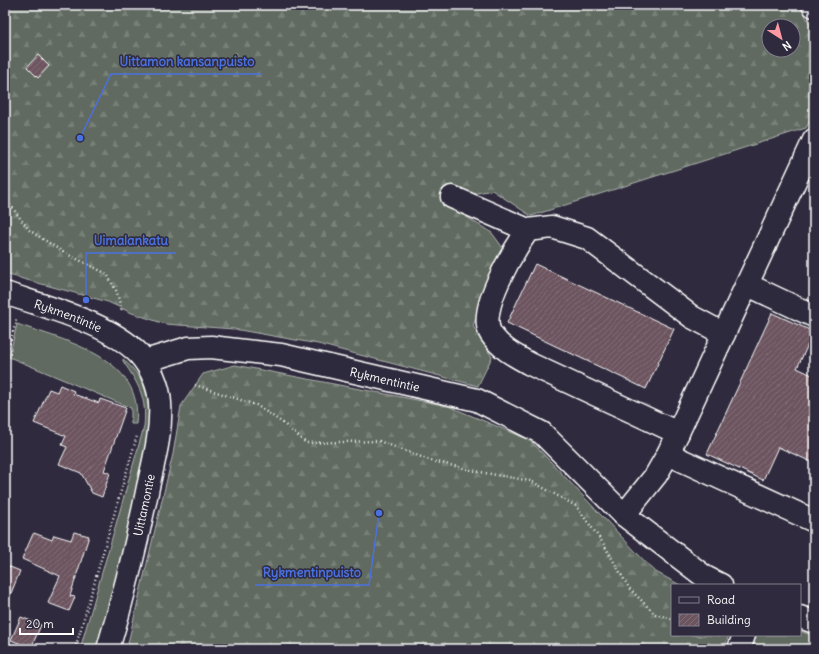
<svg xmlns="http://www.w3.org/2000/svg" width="819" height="654" font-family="Delius,sans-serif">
<defs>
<pattern id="forest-firs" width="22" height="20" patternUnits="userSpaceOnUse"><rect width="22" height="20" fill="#606b60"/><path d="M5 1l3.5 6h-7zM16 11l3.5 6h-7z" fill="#788178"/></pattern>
<pattern id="building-hatch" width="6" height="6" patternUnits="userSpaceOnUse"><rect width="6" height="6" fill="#6d5560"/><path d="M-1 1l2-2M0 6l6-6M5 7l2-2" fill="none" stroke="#836e78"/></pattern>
</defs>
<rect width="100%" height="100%" fill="#2f2a3d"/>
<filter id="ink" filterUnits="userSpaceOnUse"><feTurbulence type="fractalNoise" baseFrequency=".025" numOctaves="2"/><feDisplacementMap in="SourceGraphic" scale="8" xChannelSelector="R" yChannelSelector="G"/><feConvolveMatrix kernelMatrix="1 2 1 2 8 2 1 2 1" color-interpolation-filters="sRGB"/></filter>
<g filter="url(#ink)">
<!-- grass -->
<path fill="#606b60" stroke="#b0b5b0" d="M 17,324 C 65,341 145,357 136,424 L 131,424 L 131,408 L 9,357 Z
M 123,359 C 135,370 144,380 147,397 C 152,421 145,445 141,469 C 130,530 114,589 98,649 L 80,649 L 144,427 C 147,398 139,385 123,361 Z
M 800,631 L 814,636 L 814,649 L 745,649 L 751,635 L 800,635 Z"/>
<!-- forest -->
<path fill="url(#forest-firs)" stroke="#b0b5b0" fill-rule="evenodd" d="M 5,5 L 800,5 L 814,32 L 814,114 L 806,128 L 531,216 L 492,190 L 473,194 L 451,189 L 449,206 L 492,233 L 503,248 L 473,326 L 492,357 L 478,386 L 318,344 L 234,329 L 165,324 L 132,313 L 108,302 L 5,274 ZM 769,26 L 793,26 L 793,50 L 769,50 Z
M 235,365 L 448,406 L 530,440 L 654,571 L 680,585 L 672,585 L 672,635 L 729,635 L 724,649 L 137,649 L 128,643 L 173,454 L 181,406 L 203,374 Z"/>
<!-- building -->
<path fill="url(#building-hatch)" stroke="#fff" d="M 38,55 L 49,66 L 38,78 L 27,67 Z
M 535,264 L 674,329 L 646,389 L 507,323 Z
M 772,313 L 814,332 L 797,368 L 814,376 L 814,463 L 778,447 L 763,480 L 707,454 Z
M 60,385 L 74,391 L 73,394 L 99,403 L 100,399 L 126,408 L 104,471 L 110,473 L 102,497 L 92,493 L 81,473 L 59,464 L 67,447 L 62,445 L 66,436 L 34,423 L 49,389 L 57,392 Z
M 74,532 L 89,536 L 70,596 L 75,597 L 69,611 L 48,603 L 60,576 L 22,559 L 33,534 L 34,533 L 52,540 L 54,535 L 71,540 Z
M 5,565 L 20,571 L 5,608 Z
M 21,617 L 41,625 L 31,648 L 11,640 Z"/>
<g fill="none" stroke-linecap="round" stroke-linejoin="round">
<!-- minor casing -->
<g stroke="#fff" stroke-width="25">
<g id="minor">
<path d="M 813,5 L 814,6"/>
<path d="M 452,197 L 528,230"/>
<path d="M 748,285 L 814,316"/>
<path id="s1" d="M 5,293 C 46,307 109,323 139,354 C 151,367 159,386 160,403 C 162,431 154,460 148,487 C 137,542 124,596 108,649"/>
<path id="s2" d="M 145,361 L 188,348 L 211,347 L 281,355 L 477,400 L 542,433 L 624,515 L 705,577 L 721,585"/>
<path d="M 678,433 L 530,364 C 516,356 501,349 491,334 C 476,311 514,250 528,230 L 552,227 L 587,238 L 692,317 L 724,334"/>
<path d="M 668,454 L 814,521"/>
<path d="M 624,515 L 656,475 L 668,454 L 814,140"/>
<path d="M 800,617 L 814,622"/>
<path d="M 739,649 L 744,635"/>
</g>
</g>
<!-- path -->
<path stroke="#fff" stroke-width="2.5" stroke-dasharray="1 3" stroke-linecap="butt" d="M 5,198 L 29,230 L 63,252 L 107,274 L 117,292 L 122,313
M 5,359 L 17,318
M 195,385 L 256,405 L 283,423 L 306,443 L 379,441 L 432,461 L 485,473 L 531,481 L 576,506 L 603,543 L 629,588 L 655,614 L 672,619
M 75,649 L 137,436"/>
<!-- minor -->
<use href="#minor" stroke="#2f2a3d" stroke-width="22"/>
</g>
</g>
<g text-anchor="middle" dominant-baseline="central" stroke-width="3" stroke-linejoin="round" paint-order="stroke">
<!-- street labels -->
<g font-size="12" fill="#fff" stroke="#2f2a3d">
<text stroke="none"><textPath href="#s1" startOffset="67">Rykmentintie</textPath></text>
<text stroke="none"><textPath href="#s2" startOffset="245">Rykmentintie</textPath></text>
<text transform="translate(144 505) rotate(-78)">Uittamontie</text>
</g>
</g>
<!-- callouts -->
<path fill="none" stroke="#4a71e0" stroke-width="1.5" d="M80 138L111 74H262M86 300L86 253H176M379 513L369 585H255"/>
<g fill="#4a71e0" stroke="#2f2a3d" stroke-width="1.5">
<circle cx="80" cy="138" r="4"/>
<circle cx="86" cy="300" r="4"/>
<circle cx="379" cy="513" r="4"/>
</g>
<g font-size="13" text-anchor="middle" font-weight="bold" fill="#4a71e0" stroke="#2f2a3d" stroke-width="3" stroke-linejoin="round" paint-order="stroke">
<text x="187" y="66">Uittamon kansanpuisto</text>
<text x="131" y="245">Uimalankatu</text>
<text x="312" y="577">Rykmentinpuisto</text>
</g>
<!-- margin -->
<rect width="819" height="654" fill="none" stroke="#2f2a3d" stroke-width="20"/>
<rect x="10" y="10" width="799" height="634" fill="none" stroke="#fff" stroke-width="1.5" filter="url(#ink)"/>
<!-- legend -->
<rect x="671" y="584" width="130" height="52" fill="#2f2a3d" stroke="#827f8b"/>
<rect x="679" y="597" width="20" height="6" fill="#2f2a3d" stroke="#827f8b"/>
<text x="707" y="604" font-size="12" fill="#ffffff">Road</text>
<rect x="679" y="614" width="20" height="12" fill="url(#building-hatch)" stroke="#827f8b"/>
<text x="707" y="624" font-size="12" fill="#ffffff">Building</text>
<!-- north arrow -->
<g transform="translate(781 38) rotate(144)"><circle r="19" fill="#2f2a3d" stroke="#827f8b"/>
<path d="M0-3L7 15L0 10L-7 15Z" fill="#ff9aa2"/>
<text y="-6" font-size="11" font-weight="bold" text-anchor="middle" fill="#ffffff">N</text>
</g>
<!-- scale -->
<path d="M20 628v6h53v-6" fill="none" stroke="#ffffff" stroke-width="2"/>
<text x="26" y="628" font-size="12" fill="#ffffff" stroke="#2f2a3d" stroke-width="3" paint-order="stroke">20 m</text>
</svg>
